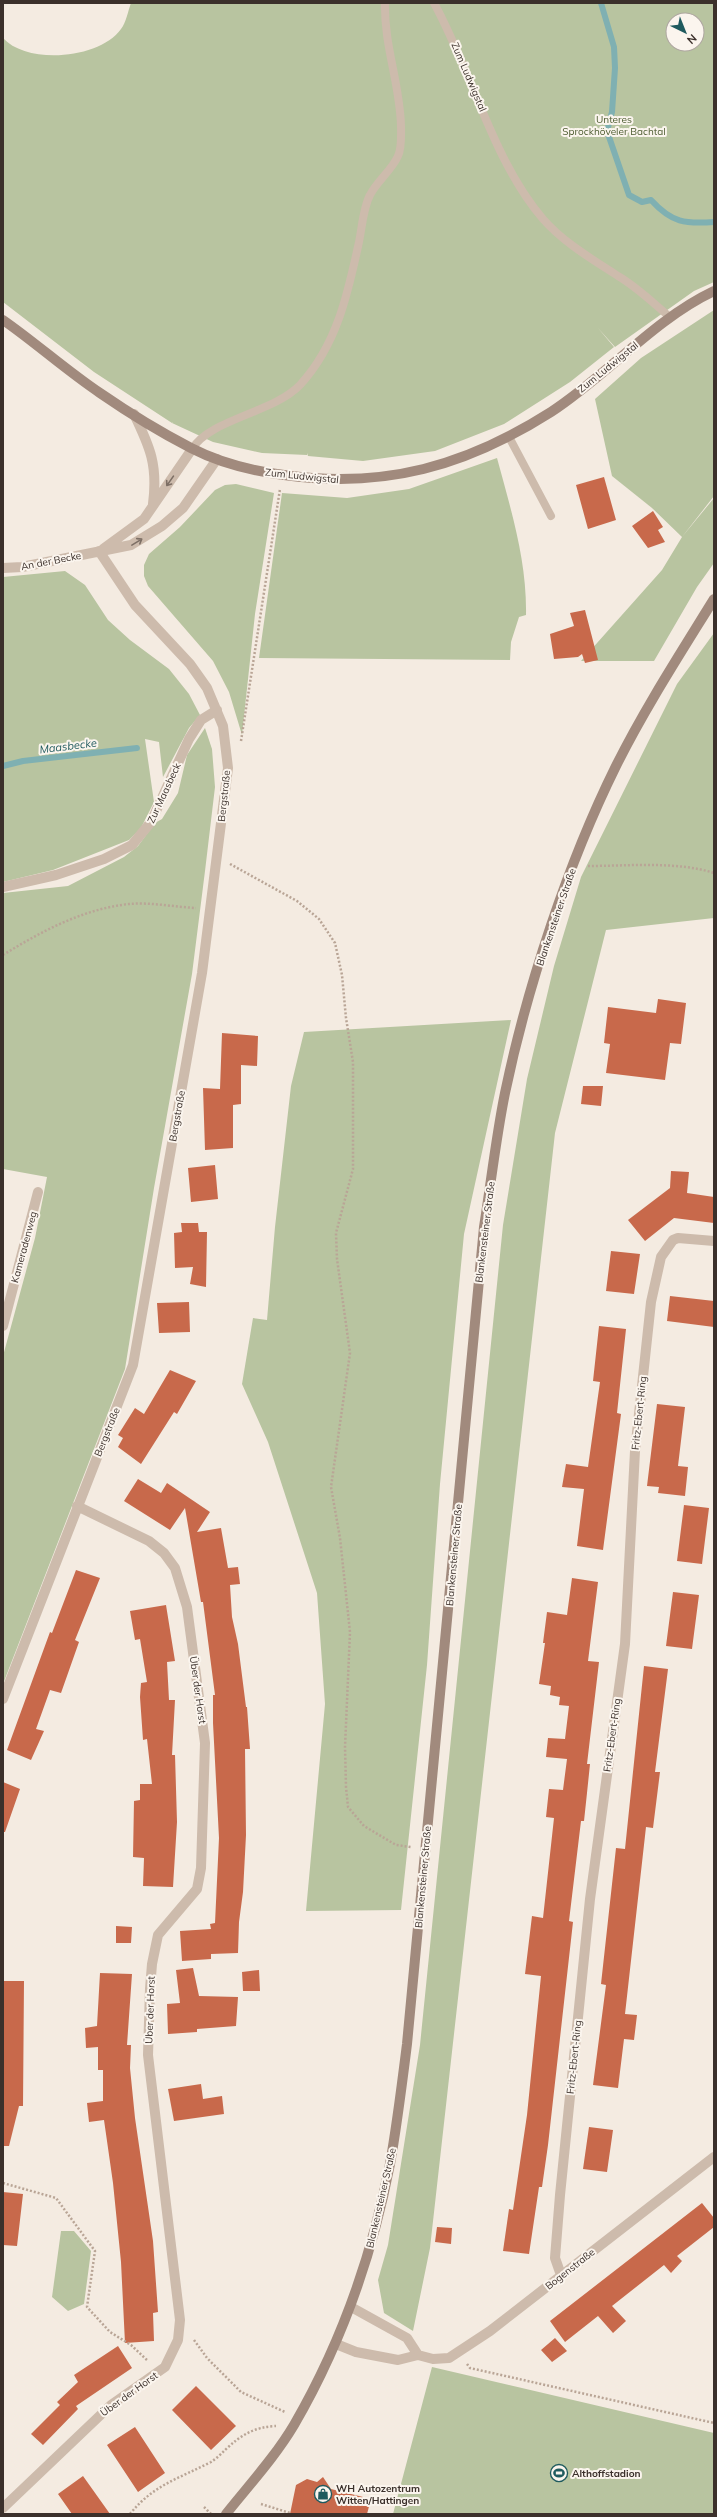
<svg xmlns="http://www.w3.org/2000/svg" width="717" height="2517" font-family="Mulish,sans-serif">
<rect width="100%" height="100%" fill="#f4ebe1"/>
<!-- green -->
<path fill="#b8c4a0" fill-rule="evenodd" d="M 131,3 L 714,3 L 714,282 L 694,291 L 615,347 L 598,328 L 614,347 L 570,382 L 504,424 L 435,451 L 363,461 L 308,456 L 307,453 L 307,455 L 262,453 L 213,442 L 172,423 L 177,416 L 172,423 L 94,372 L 3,302 L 3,38 C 27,65 100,59 121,29 C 126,23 128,11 131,3 ZM 673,20 L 697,20 L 697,44 L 673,44 Z
M 714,310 L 714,496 L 682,537 L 652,508 L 612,476 L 595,399 L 641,358 Z
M 497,458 C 511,510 527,561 526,615 L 519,617 L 511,642 L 510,660 L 259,658 L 282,493 L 347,498 L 409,489 Z
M 236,484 L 274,493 L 255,614 L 242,735 L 229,692 L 213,661 L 148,586 L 144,576 L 144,565 L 149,554 L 180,527 L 215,490 L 225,485 Z
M 714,498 L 714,563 L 697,587 L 654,661 L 581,661 L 662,570 L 682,537 Z
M 65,571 L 85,585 L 108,620 L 130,640 L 169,669 L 189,694 L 200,715 L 189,728 L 163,777 L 159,742 L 145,739 L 154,802 L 141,828 L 129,840 L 53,870 L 3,882 L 3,577 Z
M 714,633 L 714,918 L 606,930 L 555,1133 L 430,2248 L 413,2331 L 384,2313 L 378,2280 L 388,2245 L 420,2045 L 503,1225 L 527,1079 L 554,966 L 581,877 L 677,684 Z
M 205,728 L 212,749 L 215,787 L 205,871 L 192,974 L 154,1188 L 125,1369 L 3,1684 L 3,1356 L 35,1238 L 47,1177 L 3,1169 L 3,893 L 68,886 L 124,857 L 138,846 L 155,823 L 162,819 L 178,793 L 187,755 Z
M 511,1020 L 464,1234 L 440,1484 L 427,1665 L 401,1910 L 306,1911 L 325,1704 L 317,1593 L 268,1442 L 242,1384 L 253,1318 L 267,1320 L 275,1227 L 291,1086 L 304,1032 Z
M 61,2231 L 74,2231 L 91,2251 L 84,2304 L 68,2311 L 52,2297 Z
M 432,2367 L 714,2433 L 714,2514 L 393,2514 Z"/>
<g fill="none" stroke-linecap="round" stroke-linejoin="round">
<!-- stream -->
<path stroke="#7fb0b2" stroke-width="6" d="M 601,3 L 614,47 L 615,68 L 612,112 L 607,131 L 629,195 L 642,202 L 651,200 C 672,223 685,224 714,222
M 3,766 L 23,761 L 137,748"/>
</g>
<!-- building -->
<path fill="#c8694b" d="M 604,477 L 616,520 L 588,529 L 576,485 Z
M 653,511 L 663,527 L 658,530 L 665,542 L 648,548 L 632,526 Z
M 585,610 L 598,660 L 585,663 L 582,654 L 578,657 L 554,659 L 550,634 L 574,626 L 570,613 Z
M 658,999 L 686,1003 L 681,1044 L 670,1043 L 665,1080 L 606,1073 L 610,1044 L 604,1043 L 608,1007 L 656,1013 Z
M 222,1033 L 258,1036 L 257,1066 L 241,1065 L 241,1104 L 233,1105 L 233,1148 L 205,1150 L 203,1088 L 220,1089 Z
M 583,1086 L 603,1086 L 601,1106 L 581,1104 Z
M 215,1165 L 218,1199 L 191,1202 L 188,1168 Z
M 671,1171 L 689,1172 L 687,1193 L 714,1197 L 714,1223 L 674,1218 L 645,1241 L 628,1220 L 670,1188 Z
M 181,1223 L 198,1223 L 199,1232 L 207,1232 L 206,1287 L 190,1284 L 193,1267 L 175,1268 L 174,1233 L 182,1232 Z
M 611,1251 L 640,1254 L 634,1294 L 606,1291 Z
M 670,1296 L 714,1301 L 714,1327 L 667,1321 Z
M 189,1302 L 190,1332 L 159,1333 L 157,1303 Z
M 599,1326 L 626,1329 L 617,1413 L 621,1414 L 603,1550 L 577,1546 L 584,1489 L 562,1487 L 566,1464 L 588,1467 L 600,1382 L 593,1381 Z
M 170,1370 L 196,1381 L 177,1414 L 174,1412 L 141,1464 L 118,1447 L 123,1438 L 118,1435 L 135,1408 L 144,1414 Z
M 657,1404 L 685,1407 L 678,1466 L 688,1467 L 685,1496 L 658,1493 L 659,1487 L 647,1486 Z
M 138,1479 L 161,1493 L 167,1483 L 210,1512 L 197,1532 L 221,1528 L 228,1568 L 238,1567 L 240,1584 L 230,1585 L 232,1617 L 238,1644 L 246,1707 L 247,1707 L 250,1749 L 245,1749 L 246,1835 L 243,1892 L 239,1922 L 238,1953 L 211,1954 L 211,1959 L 182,1961 L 180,1931 L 211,1929 L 210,1924 L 215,1923 L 219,1838 L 213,1723 L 213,1695 L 215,1695 L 203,1602 L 201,1602 L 185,1508 L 170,1530 L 124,1501 Z
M 684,1505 L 709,1508 L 702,1564 L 677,1561 Z
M 76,1570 L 100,1578 L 75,1640 L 79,1642 L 61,1693 L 50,1690 L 36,1729 L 44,1731 L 31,1760 L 7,1750 L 50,1632 L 52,1633 Z
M 572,1578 L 598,1582 L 588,1661 L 599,1662 L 587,1764 L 590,1764 L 587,1793 L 584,1821 L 581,1821 L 569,1921 L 573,1922 L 548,2145 L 542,2187 L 539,2187 L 529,2254 L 503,2251 L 509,2209 L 513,2210 L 527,2115 L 541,1976 L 525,1974 L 532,1916 L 543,1918 L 554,1818 L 546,1817 L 549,1789 L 563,1790 L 567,1759 L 546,1757 L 548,1738 L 565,1739 L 569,1706 L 559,1705 L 560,1697 L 550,1695 L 551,1686 L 539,1684 L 545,1643 L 543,1643 L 547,1612 L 567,1615 Z
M 673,1592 L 699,1595 L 692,1649 L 666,1646 Z
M 166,1605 L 175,1661 L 167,1662 L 169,1700 L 175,1700 L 172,1755 L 175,1755 L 177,1822 L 173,1887 L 143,1886 L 144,1858 L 133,1857 L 134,1801 L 140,1800 L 140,1784 L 152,1784 L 147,1739 L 143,1740 L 140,1697 L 141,1683 L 147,1682 L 140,1639 L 135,1640 L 130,1611 Z
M 644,1666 L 668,1669 L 655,1772 L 660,1772 L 653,1828 L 646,1827 L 625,2014 L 637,2015 L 634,2040 L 624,2039 L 618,2088 L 593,2085 L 606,1985 L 601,1984 L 616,1848 L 625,1849 Z
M 3,1782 L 20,1789 L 5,1832 L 3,1832 Z
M 116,1926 L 132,1927 L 131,1943 L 116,1943 Z
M 193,1968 L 199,1996 L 238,1997 L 236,2026 L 197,2029 L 197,2032 L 168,2034 L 167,2004 L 180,2003 L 176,1970 Z
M 259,1970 L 260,1991 L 243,1991 L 242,1972 Z
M 100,1973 L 132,1974 L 127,2045 L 131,2045 L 130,2068 L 135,2118 L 153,2241 L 158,2312 L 153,2313 L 154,2341 L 125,2343 L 121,2262 L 113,2183 L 104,2120 L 89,2122 L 87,2103 L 103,2101 L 103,2070 L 98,2070 L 98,2047 L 86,2048 L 85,2028 L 97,2026 Z
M 3,1981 L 24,1981 L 23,2106 L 19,2106 L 9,2146 L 3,2146 Z
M 201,2084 L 203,2099 L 222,2096 L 224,2114 L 174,2121 L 168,2089 Z
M 589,2127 L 613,2130 L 607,2172 L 583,2169 Z
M 3,2192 L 23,2194 L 17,2246 L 3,2245 Z
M 702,2203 L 714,2218 L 714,2227 L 677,2256 L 682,2261 L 671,2273 L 664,2265 L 612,2306 L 626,2321 L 613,2333 L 598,2316 L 565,2342 L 550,2321 Z
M 437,2227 L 452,2228 L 451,2244 L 435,2242 Z
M 555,2338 L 567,2351 L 552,2362 L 541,2350 Z
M 118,2346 L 132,2368 L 76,2406 L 78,2409 L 43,2445 L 31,2434 L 60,2405 L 57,2402 L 78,2382 L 74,2375 Z
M 196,2386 L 236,2426 L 211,2450 L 172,2410 Z
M 135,2427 L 165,2473 L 138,2492 L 107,2445 Z
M 83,2476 L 110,2514 L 72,2514 L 58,2494 Z
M 323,2477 L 331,2489 L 371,2499 L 367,2514 L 290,2514 L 296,2485 L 307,2479 L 317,2482 Z"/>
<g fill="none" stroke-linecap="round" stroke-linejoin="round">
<!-- path -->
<path stroke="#b9a596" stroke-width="2.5" stroke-dasharray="2 2" stroke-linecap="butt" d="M 241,741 L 280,489
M 230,864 L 297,901 L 319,919 L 335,943 L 342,975 L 346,1018 L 353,1062 L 353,1169 L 336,1233 L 337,1259 L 350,1353 L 331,1487 L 340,1538 L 350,1632 L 345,1747 L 346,1787 L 348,1807 L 364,1826 L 396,1845 L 411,1847
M 588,866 C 627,866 677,861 714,873
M 3,955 C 42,931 83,909 129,904 C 150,902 175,907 196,908
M 3,2183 L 56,2198 L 95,2251 L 87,2307 L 110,2332 L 131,2345 L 148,2361
M 194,2340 L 207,2358 L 241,2392 L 285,2412
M 467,2364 L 470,2368 L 714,2423
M 261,2504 L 290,2513
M 204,2507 L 211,2514
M 130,2514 C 153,2485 180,2478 211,2462 C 216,2459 221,2454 225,2450 C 241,2435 254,2427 276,2426"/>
<!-- lane -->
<path stroke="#cdbbac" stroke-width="8" d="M 434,3 C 472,72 492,159 543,219 C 564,243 592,259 618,276 C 637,287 653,303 670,317
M 509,437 L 551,516
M 192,449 C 210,419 273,413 300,385 C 337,345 348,293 359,242 C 362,228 363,208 370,195 C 377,181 392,170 398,156 C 402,148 401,134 401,126 C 400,84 384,46 385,3"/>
<!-- street -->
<path stroke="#cdbbac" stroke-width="10" d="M 134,414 C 150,447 158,465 153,504
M 103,549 L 144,519 L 192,449
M 3,568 L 22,567 L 131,545 L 162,526 L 183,508 L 217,459
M 3,887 L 56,875 L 104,859 L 132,845 L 151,822 L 189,739 L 201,720 L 217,710
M 3,1326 L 38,1192
M 3,1699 L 133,1365 L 202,973 L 228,768 L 223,726 L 207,688 L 190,664 L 135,605 L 99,551
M 561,2275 L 555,2258 L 560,2195 L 590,1899 L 625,1644 L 635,1451 L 651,1302 L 661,1257 L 673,1240 L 678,1238 L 714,1241
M 351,2307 L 407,2338 L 418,2355
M 336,2344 L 356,2352 L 398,2360 L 418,2355 L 433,2359 L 449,2358 L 490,2331 L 714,2157
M 3,2508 L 111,2405 L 165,2367 L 178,2340 L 180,2320 L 148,2055 L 150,1989 L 152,1964 L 158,1935 L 197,1889 L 201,1868 L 205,1743 L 187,1607 L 175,1568 L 164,1553 L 149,1541 L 77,1506"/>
<!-- secondary -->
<path stroke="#a18a7d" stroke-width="10" d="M 3,320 C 36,343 67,371 100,393 C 129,413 160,432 191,448 C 220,463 253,471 284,475 C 385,489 466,466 551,412 C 608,375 653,320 714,291
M 226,2514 C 249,2485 275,2457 294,2425 C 341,2344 372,2256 390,2164 C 397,2125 402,2084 407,2044 L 484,1227 C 491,1183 496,1137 505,1093 C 527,987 568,863 616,766 C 645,708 680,654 714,599"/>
</g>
<!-- one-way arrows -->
<defs><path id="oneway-shaft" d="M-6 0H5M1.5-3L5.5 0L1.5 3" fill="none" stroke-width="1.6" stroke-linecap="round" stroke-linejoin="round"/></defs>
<g stroke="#7d6f65">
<use href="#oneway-shaft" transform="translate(170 481) rotate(125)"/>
<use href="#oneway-shaft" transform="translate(137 542) rotate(-31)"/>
</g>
<!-- icons -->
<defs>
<g id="stadium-ring" transform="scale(0.9)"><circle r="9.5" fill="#fbf5ee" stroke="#1f5a5e" stroke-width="1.5"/><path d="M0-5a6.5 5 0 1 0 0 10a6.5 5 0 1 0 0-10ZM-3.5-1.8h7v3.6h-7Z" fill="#1f5a5e"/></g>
<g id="shop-ring" transform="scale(0.9)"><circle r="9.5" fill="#fbf5ee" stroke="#1f5a5e" stroke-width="1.5"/><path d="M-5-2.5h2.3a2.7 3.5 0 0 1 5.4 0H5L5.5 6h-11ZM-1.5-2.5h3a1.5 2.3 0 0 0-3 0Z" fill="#1f5a5e"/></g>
</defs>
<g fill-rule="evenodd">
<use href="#stadium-ring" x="559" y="2473"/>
<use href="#shop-ring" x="323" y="2494"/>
</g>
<g text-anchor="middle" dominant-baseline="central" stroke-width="4" stroke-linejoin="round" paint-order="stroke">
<!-- street labels -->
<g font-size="10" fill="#3b302b" stroke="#fbf5ee">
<text transform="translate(469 77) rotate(67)">Zum Ludwigstal</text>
<text transform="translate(608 367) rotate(-39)">Zum Ludwigstal</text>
<text transform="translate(302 476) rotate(6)">Zum Ludwigstal</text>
<text transform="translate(51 561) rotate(-11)">An der Becke</text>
<text transform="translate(164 793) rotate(-65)">Zur Maasbeck</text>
<text transform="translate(224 796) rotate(-84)">Bergstraße</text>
<text transform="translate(556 917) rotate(-71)">Blankensteiner Straße</text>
<text transform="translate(177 1116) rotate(-80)">Bergstraße</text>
<text transform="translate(485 1232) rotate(-83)">Blankensteiner Straße</text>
<text transform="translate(24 1247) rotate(-75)">Kameradenweg</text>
<text transform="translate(639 1413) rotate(-84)">Fritz-Ebert-Ring</text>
<text transform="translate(107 1432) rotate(-68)">Bergstraße</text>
<text transform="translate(454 1555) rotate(-85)">Blankensteiner Straße</text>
<text transform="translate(198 1690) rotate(82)">Über der Horst</text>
<text transform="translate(612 1735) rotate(-82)">Fritz-Ebert-Ring</text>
<text transform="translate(423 1877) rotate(-85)">Blankensteiner Straße</text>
<text transform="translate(150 2010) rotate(-88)">Über der Horst</text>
<text transform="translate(574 2057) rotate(-84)">Fritz-Ebert-Ring</text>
<text transform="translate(381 2198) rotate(-77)">Blankensteiner Straße</text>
<text transform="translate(570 2269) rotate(-38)">Bogenstraße</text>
<text transform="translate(129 2394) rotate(-36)">Über der Horst</text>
</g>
<!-- park labels -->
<g font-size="10" fill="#4a5a2e" stroke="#fbf5ee">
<text x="614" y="119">Unteres<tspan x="614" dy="12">Sprockhöveler Bachtal</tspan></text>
</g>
<!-- poi labels -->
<g font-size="10" font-weight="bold" fill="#3b302b" stroke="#fbf5ee" text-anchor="start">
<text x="572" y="2473">Althoffstadion</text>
<text x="336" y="2488">WH Autozentrum<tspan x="336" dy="12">Witten/Hattingen</tspan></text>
</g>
<!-- water labels -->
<g font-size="11" font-style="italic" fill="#1f5a5e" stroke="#fbf5ee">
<text transform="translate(68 746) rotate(-7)">Maasbecke</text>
</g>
</g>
<!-- border -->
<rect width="717" height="2517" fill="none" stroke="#3b302b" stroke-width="8"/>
<!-- north arrow -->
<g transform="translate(685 32) rotate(137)"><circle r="19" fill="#fbf5ee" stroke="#aea6a0"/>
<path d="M0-3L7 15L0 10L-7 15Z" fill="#1f5a5e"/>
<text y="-6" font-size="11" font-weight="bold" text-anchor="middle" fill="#3b302b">N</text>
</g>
</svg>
